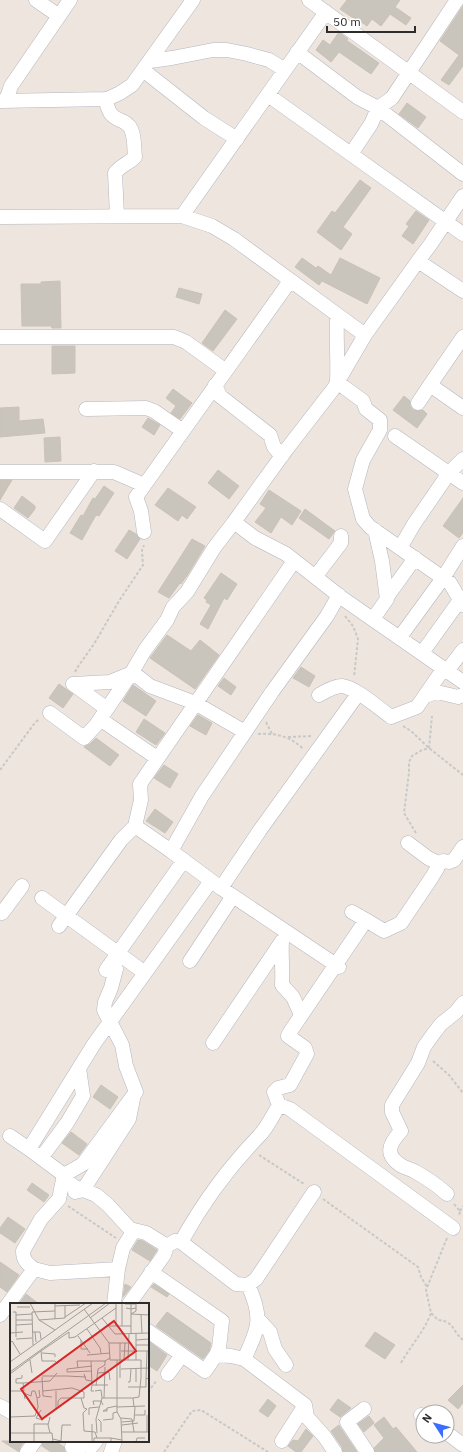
<svg xmlns="http://www.w3.org/2000/svg" width="463" height="1452" font-family="'IBM Plex Sans',sans-serif">
<rect width="100%" height="100%" fill="#eee6de"/>
<!-- building -->
<path fill="#c9c4bc" stroke="#cac2b7" d="M 347,0 L 400,0 L 395,7 L 411,18 L 406,25 L 390,14 L 381,26 L 372,19 L 367,26 L 360,21 L 359,22 L 340,9 Z
M 463,6 L 463,66 L 449,85 L 441,80 L 459,55 L 440,41 Z
M 339,32 L 348,39 L 346,40 L 379,63 L 371,74 L 339,52 L 331,62 L 316,50 L 323,40 L 330,45 Z
M 407,103 L 426,117 L 418,128 L 399,114 Z
M 360,180 L 371,188 L 343,227 L 352,234 L 341,250 L 317,232 L 332,211 L 335,213 Z
M 416,211 L 429,220 L 413,244 L 402,236 L 409,226 L 406,224 Z
M 302,258 L 316,268 L 318,266 L 331,275 L 340,258 L 380,278 L 367,304 L 322,281 L 319,285 L 295,267 Z
M 60,281 L 61,328 L 52,328 L 51,326 L 22,326 L 21,284 L 41,284 L 41,282 Z
M 179,288 L 202,294 L 199,304 L 176,297 Z
M 225,310 L 237,319 L 213,351 L 202,343 Z
M 52,346 L 75,346 L 75,373 L 52,374 Z
M 173,389 L 192,403 L 180,419 L 171,413 L 176,406 L 166,398 Z
M 404,396 L 410,401 L 410,406 L 413,410 L 418,411 L 423,410 L 427,414 L 417,428 L 393,410 Z
M 19,407 L 19,421 L 43,419 L 45,433 L 0,437 L 0,408 Z
M 148,418 L 160,425 L 154,435 L 142,427 Z
M 60,437 L 61,461 L 45,462 L 44,438 Z
M 218,470 L 239,486 L 229,499 L 208,483 Z
M 0,480 L 12,480 L 0,500 Z
M 104,486 L 114,493 L 99,516 L 96,515 L 82,540 L 70,533 L 81,515 L 83,516 L 93,498 L 95,499 Z
M 168,488 L 196,507 L 187,519 L 182,515 L 178,521 L 155,505 Z
M 269,490 L 301,511 L 292,525 L 281,517 L 271,533 L 255,522 L 266,508 L 260,504 Z
M 22,496 L 35,506 L 35,509 L 28,518 L 14,508 Z
M 463,498 L 463,533 L 459,538 L 443,526 Z
M 305,509 L 335,531 L 329,539 L 299,518 Z
M 129,530 L 136,534 L 140,539 L 127,559 L 115,551 Z
M 192,539 L 205,546 L 188,574 L 181,584 L 180,583 L 169,598 L 158,592 Z
M 221,573 L 237,584 L 227,600 L 224,598 L 208,629 L 200,624 L 211,605 L 206,602 L 207,600 L 204,598 Z
M 167,635 L 191,651 L 200,640 L 219,655 L 195,689 L 150,658 Z
M 301,667 L 315,676 L 309,687 L 293,678 Z
M 224,678 L 236,687 L 231,695 L 218,686 Z
M 59,684 L 73,694 L 63,708 L 49,698 Z
M 133,685 L 156,701 L 146,716 L 123,701 Z
M 198,715 L 212,723 L 206,735 L 190,726 Z
M 144,719 L 165,733 L 156,745 L 136,732 Z
M 96,738 L 119,755 L 110,766 L 84,747 L 90,744 Z
M 164,765 L 178,774 L 170,788 L 154,778 Z
M 155,809 L 173,822 L 165,833 L 146,821 Z
M 101,1085 L 118,1097 L 110,1109 L 93,1097 Z
M 71,1132 L 87,1144 L 79,1155 L 62,1143 Z
M 32,1183 L 49,1195 L 44,1202 L 27,1190 Z
M 8,1217 L 25,1229 L 15,1243 L 0,1233 L 0,1228 Z
M 138,1240 L 143,1241 L 157,1250 L 150,1261 L 132,1250 Z
M 0,1262 L 19,1275 L 7,1292 L 0,1287 Z
M 125,1284 L 131,1287 L 123,1297 Z
M 154,1284 L 169,1294 L 167,1297 L 151,1287 Z
M 26,1294 L 39,1304 L 19,1304 Z
M 167,1312 L 211,1343 L 209,1351 L 203,1359 L 156,1326 Z
M 375,1332 L 395,1345 L 385,1359 L 365,1346 Z
M 148,1341 L 167,1355 L 157,1371 L 148,1365 Z
M 463,1385 L 463,1403 L 458,1409 L 448,1400 Z
M 268,1399 L 276,1406 L 268,1417 L 259,1411 Z
M 338,1399 L 351,1408 L 340,1417 L 330,1410 Z
M 369,1416 L 374,1423 L 364,1432 L 358,1424 Z
M 384,1417 L 393,1429 L 396,1427 L 417,1452 L 375,1452 L 374,1448 L 384,1438 L 374,1425 Z
M 339,1425 L 340,1427 L 357,1452 L 343,1452 L 342,1447 L 331,1431 Z
M 306,1429 L 313,1436 L 301,1452 L 296,1452 L 288,1446 L 293,1440 L 298,1441 Z
M 2,1441 L 24,1441 L 20,1447 L 19,1452 Z
M 43,1441 L 55,1441 L 64,1447 L 65,1452 L 51,1452 L 42,1446 Z"/>
<g fill="none" stroke-linecap="round" stroke-linejoin="round">
<!-- street casing -->
<g stroke="#b2b6c0" stroke-width="15">
<path id="street" d="M 36,0 L 59,16
M 309,0 L 463,112
M 297,52 L 357,97 L 378,108 L 463,174
M 150,61 L 172,58 L 213,50 L 227,50 L 247,54 L 269,60 L 285,70
M 143,70 L 204,118 L 237,139
M 268,95 L 463,234
M 105,99 C 107,104 108,110 111,114 C 116,121 127,120 131,129 C 135,137 134,149 135,157 C 128,164 121,165 115,173 L 117,216
M 0,101 L 107,99 L 120,93 L 132,85 L 193,0
M 6,101 L 11,86 L 70,0
M 351,154 L 371,124 L 378,108 L 392,98 L 457,0
M 182,216 L 326,12
M 0,217 L 182,216 L 212,226 L 234,239 L 365,335 L 418,261 L 463,291
M 418,261 L 430,245 L 463,196
M 337,315 C 336,337 338,360 337,382 L 363,401 L 366,409 L 380,420 L 380,430 L 363,460 L 355,489 L 363,519 L 370,527 L 450,583 L 463,605
M 0,337 L 174,337 L 186,342 L 226,371
M 215,385 L 220,396 L 270,435 L 274,447 L 282,456
M 430,385 L 463,337
M 418,403 L 430,385 L 463,408
M 86,409 L 146,408 L 154,411 L 183,431
M 395,436 L 463,483
M 0,472 L 114,472 L 144,485
M 0,509 L 45,541 L 94,471
M 234,522 L 286,450 L 334,388 L 365,335
M 144,532 L 141,511 L 136,497 L 290,281
M 400,548 L 414,524 L 449,473 L 463,459
M 294,561 L 140,784 L 141,800 L 135,826 L 171,851 L 202,796 L 272,692 L 327,616 L 339,595
M 315,577 L 341,543 L 341,536
M 387,597 L 415,558
M 373,619 L 387,599 L 382,561 L 375,530
M 400,637 L 443,578 L 463,546
M 422,653 L 460,600
M 447,671 L 463,650
M 73,684 L 110,682 L 132,673
M 73,684 L 107,709
M 319,695 C 326,691 334,686 342,686 C 355,687 380,709 391,717 L 417,707 L 444,668
M 425,696 L 437,692 L 458,697 L 463,695
M 50,713 L 84,738 L 96,725 L 132,672
M 100,719 L 157,758
M 245,732 L 195,703 L 150,686 L 132,672 L 145,650 L 167,620 L 173,607 L 187,592 L 214,548 L 234,522 L 255,538 L 286,554 L 342,598 L 463,682
M 408,843 L 428,858 L 440,864
M 171,851 L 221,888 L 260,830 L 358,694
M 221,888 L 339,967
M 42,898 L 145,973
M 0,912 L 2,913 L 22,886
M 352,912 L 366,920
M 59,926 L 121,840 L 135,826
M 282,942 C 281,956 283,970 282,985 L 293,997 L 301,1015
M 190,961 L 233,896
M 106,970 L 184,860
M 213,1043 L 282,941
M 279,1105 L 290,1109 L 453,1228
M 10,1136 L 29,1149 L 94,1044 L 211,881
M 29,1149 L 64,1175 L 68,1182 L 75,1187 L 96,1195 L 108,1205 L 130,1229 L 146,1233 L 167,1246 L 175,1241 L 181,1242 L 236,1284 L 248,1285 L 256,1279 L 314,1192
M 41,1158 L 67,1123 L 83,1096 L 79,1068
M 75,1192 L 83,1190 L 129,1119 L 133,1099
M 447,1194 C 437,1185 425,1177 414,1171 C 410,1169 406,1168 402,1166 C 384,1155 389,1144 401,1131 L 392,1112 L 392,1105 L 418,1063 L 424,1047 L 434,1033 L 441,1024 L 456,1012 L 463,1003
M 181,1242 C 202,1204 229,1167 259,1136 C 267,1128 273,1115 279,1105 L 274,1092 L 278,1088 L 290,1085 L 307,1054 L 305,1048 L 288,1036 L 290,1032 L 366,920 L 384,931 L 401,923 L 432,877 L 441,862 L 444,861 L 449,862 L 454,860 L 463,847
M 34,1269 L 50,1273 L 118,1269 L 123,1248 L 134,1230
M 114,1304 L 118,1269
M 129,1304 L 164,1255 L 167,1246
M 0,1315 L 34,1269 C 28,1264 23,1261 23,1251 L 41,1219 L 59,1199 L 64,1175 L 83,1164 L 136,1092 L 126,1066 L 122,1045 L 104,1010 L 105,1002 L 111,988 L 116,969 L 111,963
M 258,1319 L 270,1332 L 275,1349 L 286,1365
M 148,1331 L 205,1371 L 216,1355 L 219,1348 L 222,1321 L 151,1272
M 216,1355 L 231,1356 L 244,1359 L 305,1405 L 307,1417 L 324,1436 L 335,1452
M 244,1359 C 259,1328 263,1317 248,1285
M 168,1374 L 182,1355
M 0,1406 L 11,1412
M 364,1409 L 347,1422 L 367,1452
M 421,1415 L 423,1416
M 447,1433 L 463,1445
M 76,1441 L 72,1447 L 78,1452
M 82,1441 L 91,1447 L 96,1441
M 282,1441 L 305,1405
M 27,1452 L 35,1441
M 111,1452 L 115,1441"/>
</g>
<!-- path -->
<path stroke="#c8c8c8" stroke-width="2" stroke-dasharray="3 2" stroke-linecap="butt" d="M 345,616 L 353,626 L 358,639 L 354,677
M 75,672 L 77,668 L 94,644 L 119,601 L 143,565 L 142,550 L 144,545
M 266,722 L 272,734
M 403,726 L 411,731 L 429,748 L 463,775
M 258,734 C 275,733 291,736 303,749
M 288,737 L 313,736
M 0,770 L 34,724 L 39,719
M 416,833 L 404,813 L 409,772 L 409,762 L 412,756 L 422,750 L 429,748 L 432,716
M 433,1061 L 449,1075 L 463,1093
M 259,1155 L 304,1184
M 323,1199 L 418,1267 L 421,1277 L 427,1287
M 454,1204 L 460,1211 L 459,1216
M 68,1206 L 116,1238
M 460,1211 L 463,1206
M 447,1238 L 426,1290 L 431,1313 L 438,1320 C 454,1321 452,1331 463,1340
M 401,1363 C 411,1345 424,1332 431,1313
M 148,1392 L 157,1380
M 164,1452 L 192,1411 L 201,1410 L 268,1452"/>
<!-- street -->
<use href="#street" stroke="#fff" stroke-width="14"/>
</g>
<!-- overview -->
<g transform="translate(10 1303)">
<rect width="139" height="139" fill="#eee6de"/>
<path fill="none" stroke="#a09c97" stroke-width="1" d="M 20,0 L 29,17 L 45,27M 45,0 L 45,16M 112,0 L 112,23M 115,1 L 121,1 L 121,6 L 116,5M 121,1 L 126,1 L 126,8 L 121,11 L 121,6 L 126,5M 45,3 L 70,2M 7,4 L 20,4M 74,6 L 99,40 L 100,57 L 107,57 L 107,109 L 111,116 L 112,139M 3,9 L 6,9 L 6,34M 6,12 L 22,11M 131,12 L 132,30M 55,14 L 76,0M 80,15 L 100,0M 92,15 L 105,31 L 139,30M 6,17 L 22,17M 29,17 L 55,15 L 55,3M 6,22 L 22,21M 98,23 L 121,23M 106,23 L 106,0M 77,26 L 90,45 L 91,50M 22,29 L 25,29 L 26,39M 25,29 L 30,29 L 31,36M 59,29 L 59,35 L 65,34 L 106,5M 0,30 L 13,29M 126,30 L 126,57M 121,31 L 121,11 L 139,12 L 139,0M 68,33 L 80,50M 6,36 L 22,35M 71,37 L 71,46 L 78,46M 126,37 L 139,36M 0,40 L 2,38 L 10,51M 99,40 L 118,40M 23,42 L 22,9 L 45,8M 126,42 L 139,42M 111,48 L 139,48M 32,50 L 45,51 L 45,54M 77,52 L 100,50M 20,57 L 22,70M 107,57 L 118,57 L 119,31M 114,57 L 115,40M 81,58 L 96,58M 0,59 L 83,0M 48,61 L 45,58 L 32,58 L 31,48 L 59,29M 68,65 L 67,58 L 81,58 L 82,82M 111,66 L 139,65M 126,66 L 126,79M 82,68 L 57,69 L 57,66 L 82,63M 0,69 L 96,0M 88,70 L 99,69 L 100,77M 0,71 L 31,48M 74,71 L 76,77 L 82,78M 32,73 L 57,73M 57,73 L 76,74M 32,74 L 33,93 L 42,94M 110,75 L 110,40M 136,76 L 137,48M 118,79 L 120,79 L 121,66M 13,80 L 40,78 L 47,70M 86,83 L 88,66 L 95,62 L 95,58 L 100,55M 118,84 L 130,84 L 131,75 L 131,57 L 118,57M 0,88 L 14,88 L 13,80 L 6,80 L 6,76 L 12,75 L 12,72M 25,88 L 27,95 L 30,94 L 29,87M 33,88 L 62,85 L 74,89 L 74,95 L 51,95 L 48,98 L 48,103M 46,88 L 46,105M 84,88 L 81,88 L 82,82 L 98,82M 85,88 L 91,87 L 92,95M 71,95 L 74,105 L 77,106 L 73,110 L 74,128 L 85,129 L 87,135M 94,95 L 95,64M 15,96 L 14,90 L 21,93 L 22,88 L 25,88M 84,102 L 83,98 L 91,98 L 93,102M 107,104 L 135,103M 124,104 L 123,95 L 129,94 L 130,84 L 136,84 L 136,76 L 139,75M 97,106 L 93,108 L 97,108 L 97,105 L 107,103M 31,107 L 26,115 L 33,117M 79,112 L 79,105 L 89,104M 125,112 L 135,112 L 135,107M 137,112 L 137,129M 0,114 L 25,113 L 28,104 L 27,95M 40,114 L 38,122 L 40,130M 111,115 L 122,116 L 124,129M 88,116 L 91,119 L 91,129M 93,117 L 103,116 L 103,110 L 107,109M 124,118 L 125,104M 112,119 L 124,118M 82,121 L 82,139M 112,122 L 128,120M 112,129 L 139,129M 0,130 L 42,130 L 43,139M 87,130 L 86,116 L 92,95 L 123,95M 43,136 L 51,138 L 52,122 L 61,122M 24,139 L 24,121 L 38,121M 84,139 L 84,135 L 101,135M 101,139 L 101,135 L 112,137M 126,139 L 127,135 L 135,135"/>
<path fill="#d62828" fill-opacity="0.15" stroke="#d62828" stroke-width="2" d="M 104,18 L 126,48 L 32,116 L 11,86 Z"/>
<rect width="139" height="139" fill="none" stroke="#2c2c2c" stroke-width="2"/>
</g>
<!-- north arrow -->
<g transform="translate(435 1424) rotate(306)"><circle r="19" fill="#ffffff" stroke="#ababab"/>
<path d="M0-3L7 15L0 10L-7 15Z" fill="#3b6efe"/>
<text y="-6" font-size="11" font-weight="bold" text-anchor="middle" fill="#2c2c2c">N</text>
</g>
<!-- scale -->
<path d="M327 26v6h88v-6" fill="none" stroke="#2c2c2c" stroke-width="2"/>
<text x="333" y="26" font-size="12" fill="#2c2c2c" stroke="#ffffff" stroke-width="3" paint-order="stroke">50 m</text>
</svg>
